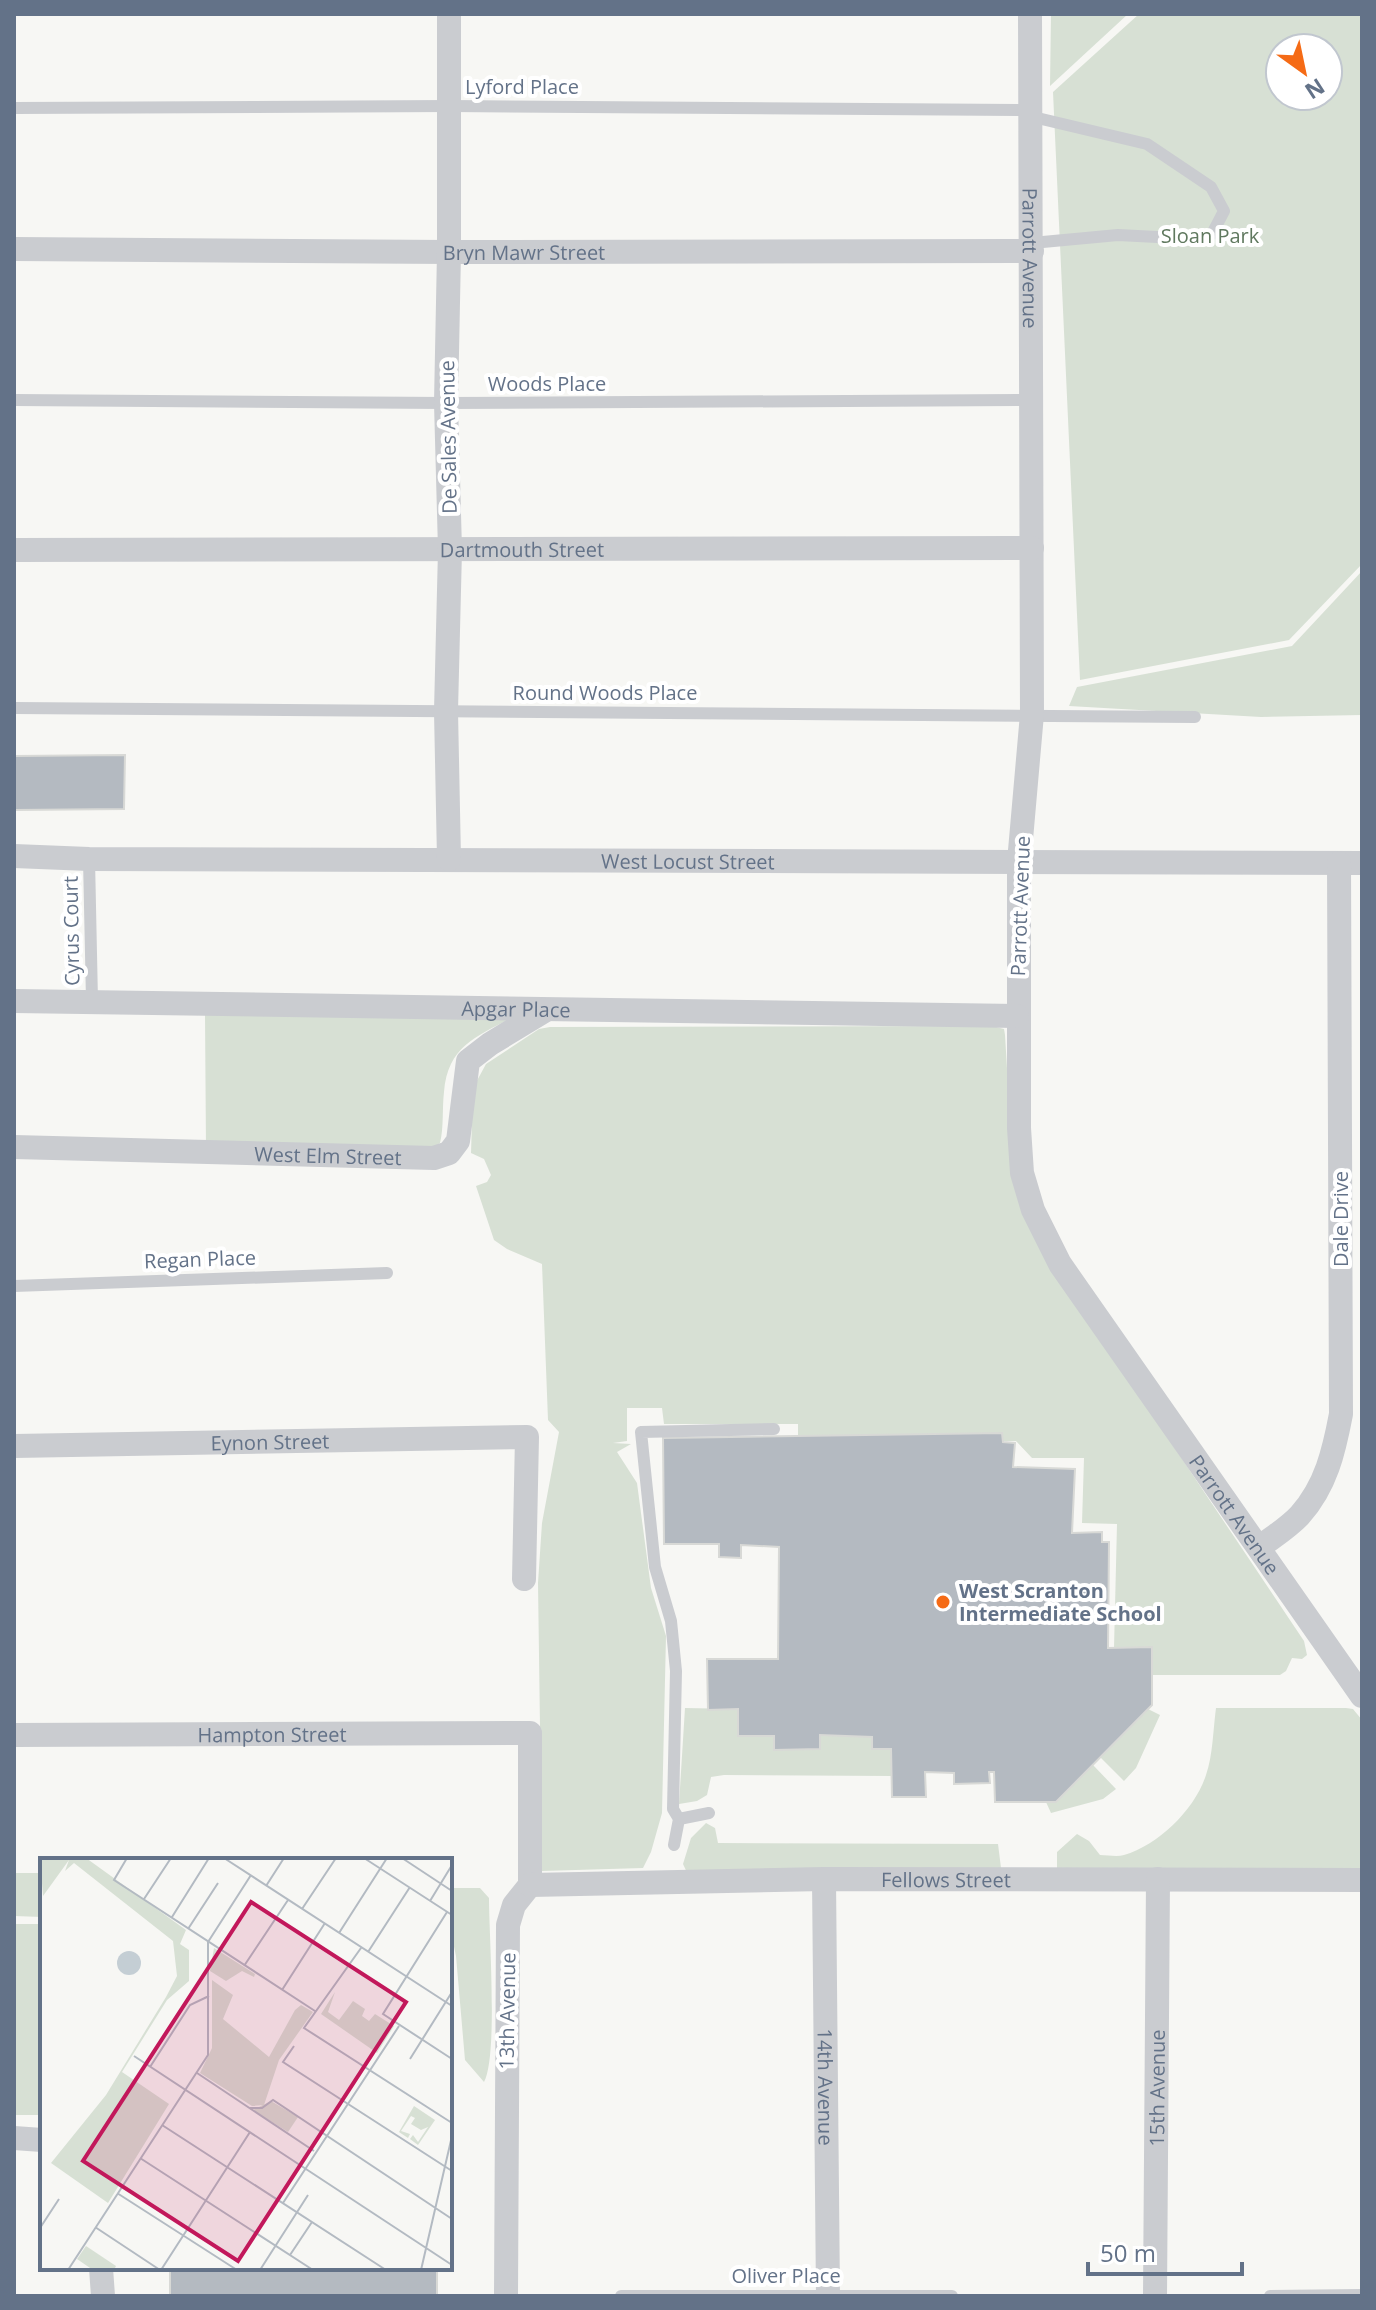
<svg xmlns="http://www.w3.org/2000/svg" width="1376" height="2310" font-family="'Open Sans',sans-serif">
<rect width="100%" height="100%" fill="#f7f7f4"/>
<!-- green -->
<path fill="#d7e0d4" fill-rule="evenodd" d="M 1051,14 L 1128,14 L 1050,86 Z
M 1139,14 L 1362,14 L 1362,564 L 1289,640 L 1080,680 L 1053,92 ZM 1280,48 L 1328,48 L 1328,96 L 1280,96 Z
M 1362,571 L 1362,715 L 1261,717 L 1069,706 L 1077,687 L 1292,646 Z
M 518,1014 C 480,1036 448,1043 444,1092 C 442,1109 444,1127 440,1143 L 434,1147 L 206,1148 L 205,1015 Z
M 992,1026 L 1004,1029 L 1005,1035 L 1013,1168 L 1170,1441 L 1304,1641 L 1307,1655 L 1302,1659 L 1292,1658 L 1286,1671 L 1280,1675 L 1152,1675 L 1152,1647 L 1114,1648 L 1117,1524 L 1082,1523 L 1084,1458 L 1032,1458 L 1016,1441 L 1002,1441 L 1002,1433 L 798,1436 L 798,1424 L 664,1424 L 662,1408 L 627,1408 L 627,1441 L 613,1443 L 631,1444 L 617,1452 L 637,1483 L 651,1588 L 666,1636 L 662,1813 L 651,1852 L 643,1868 L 542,1871 L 538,1583 L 542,1523 L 559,1432 L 548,1420 L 542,1264 L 507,1249 L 494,1240 L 476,1186 L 487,1182 L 491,1175 L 484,1159 L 471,1153 L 473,1088 L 486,1064 L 539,1029 L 550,1027 Z
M 685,1708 L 738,1709 L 738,1736 L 774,1736 L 774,1750 L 820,1749 L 820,1735 L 872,1737 L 873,1749 L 891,1749 L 893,1776 L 724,1775 L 711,1777 L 707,1795 L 697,1801 L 679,1804 Z
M 1216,1708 L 1346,1708 L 1353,1709 L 1362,1720 L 1362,1869 L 1057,1870 L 1057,1852 L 1077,1834 L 1089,1841 L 1100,1855 C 1108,1855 1117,1857 1124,1855 C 1159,1845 1195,1809 1206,1775 C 1213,1755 1213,1730 1216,1708 Z
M 1148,1709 L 1160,1715 L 1136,1768 L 1124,1781 L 1100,1757 Z
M 1093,1765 L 1116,1789 L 1103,1799 L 1051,1813 L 1046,1802 L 1056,1802 Z
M 706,1823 L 715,1828 L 718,1843 L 998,1844 L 1002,1876 L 690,1879 L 683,1864 L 691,1838 Z
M 14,1873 L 42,1873 L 42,1917 L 14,1916 Z
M 450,1888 L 480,1888 L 489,1898 C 489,1934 498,2057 484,2082 L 465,2060 L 456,1956 L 450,1928 Z
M 14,1924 L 42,1924 L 42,2115 L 14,2115 Z"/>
<!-- building -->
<path fill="#b4bac1" stroke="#d8d9d6" stroke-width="2" d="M 125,755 L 124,809 L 15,810 L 15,756 Z
M 1002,1433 L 1003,1442 L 1015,1443 L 1013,1467 L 1075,1469 L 1072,1533 L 1102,1532 L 1102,1542 L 1109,1542 L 1108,1648 L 1152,1647 L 1152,1705 L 1056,1802 L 995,1802 L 994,1772 L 989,1772 L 990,1783 L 954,1784 L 954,1773 L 925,1772 L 926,1797 L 892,1797 L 891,1749 L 872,1749 L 872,1737 L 820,1735 L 820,1749 L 774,1750 L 774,1736 L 738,1736 L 738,1709 L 708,1710 L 707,1659 L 778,1659 L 779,1547 L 741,1545 L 741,1558 L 719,1557 L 719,1544 L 664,1544 L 663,1438 Z
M 170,2268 L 437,2268 L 437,2296 L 170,2296 Z"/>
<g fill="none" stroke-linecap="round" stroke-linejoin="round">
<!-- service -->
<path stroke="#caccd0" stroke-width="12" d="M 14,108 L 450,106 L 1029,110
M 1029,116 L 1147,144 L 1211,187 L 1224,211 L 1212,234 L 1196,239 L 1118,235 L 1032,243
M 14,400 L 446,403 L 1033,400
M 14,708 L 1195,717
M 89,859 L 92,1001
M 14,1286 L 387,1273
M 679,1819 L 673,1809 L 676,1671 L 671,1621 L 655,1567 L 641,1432 L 774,1429
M 674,1845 L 679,1819 L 709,1813
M 621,2296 L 952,2296
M 1270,2296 L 1362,2295"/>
<!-- minor -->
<g stroke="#caccd0" stroke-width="24">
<path id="s1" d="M 1030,14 L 1032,714 L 1019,862 L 1019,1128 L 1022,1173 L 1033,1210 L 1060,1264 L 1362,1696"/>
<path id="s2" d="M 14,249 L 449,252 L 1032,251"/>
<path id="s3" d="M 14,550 L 1032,548"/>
<path id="s4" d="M 14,856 L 89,859 L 1362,863"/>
<path d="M 449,859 L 446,711 L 450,550 L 446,403 L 449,252 L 449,14"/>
<path id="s5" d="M 14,1001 L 1017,1016"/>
<path id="s6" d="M 14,1147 L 434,1158 L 449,1153 L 458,1141 L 468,1061 L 490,1044 L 546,1010"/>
<path id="s7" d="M 14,1446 L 527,1437 L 524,1579"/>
<path d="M 1260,1547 C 1273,1537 1289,1527 1300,1515 C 1326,1486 1334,1451 1341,1414 L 1339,863"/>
<path id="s8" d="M 14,1735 L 530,1733 L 530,1885 L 514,1905 L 508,1925 L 506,2296"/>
<path id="s9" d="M 824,1879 L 828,2296"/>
<path id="s10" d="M 530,1885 L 824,1879 L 1362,1880"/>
<path d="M 14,2138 L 42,2140"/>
<path d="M 101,2268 L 103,2296"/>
<path id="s11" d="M 1155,2296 L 1158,1879"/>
</g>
</g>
<!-- markers -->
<circle fill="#f56b16" stroke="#fff" stroke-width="3" cx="943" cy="1602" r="8"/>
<g text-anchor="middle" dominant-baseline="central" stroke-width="8" stroke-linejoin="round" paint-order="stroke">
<!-- street labels -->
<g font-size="20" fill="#637288" stroke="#fff">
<text x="522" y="86">Lyford Place</text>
<text stroke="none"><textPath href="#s2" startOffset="510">Bryn Mawr Street</textPath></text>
<text stroke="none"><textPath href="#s1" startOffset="244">Parrott Avenue</textPath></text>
<text x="547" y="383">Woods Place</text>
<text transform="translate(448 437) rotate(-91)">De Sales Avenue</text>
<text stroke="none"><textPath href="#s3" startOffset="508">Dartmouth Street</textPath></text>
<text x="605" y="692">Round Woods Place</text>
<text stroke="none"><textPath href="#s4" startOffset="674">West Locust Street</textPath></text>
<text transform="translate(1020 906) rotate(-88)">Parrott Avenue</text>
<text transform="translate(71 931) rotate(-91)">Cyrus Court</text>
<text stroke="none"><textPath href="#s5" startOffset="502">Apgar Place</textPath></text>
<text stroke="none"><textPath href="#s6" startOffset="314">West Elm Street</textPath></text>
<text transform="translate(1340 1219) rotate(-90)">Dale Drive</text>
<text transform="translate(200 1259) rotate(-2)">Regan Place</text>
<text stroke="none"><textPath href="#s7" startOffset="256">Eynon Street</textPath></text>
<text stroke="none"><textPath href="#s1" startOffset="1564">Parrott Avenue</textPath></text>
<text stroke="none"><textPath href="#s8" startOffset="258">Hampton Street</textPath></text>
<text stroke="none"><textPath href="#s10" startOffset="416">Fellows Street</textPath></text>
<text transform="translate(507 2011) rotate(-89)">13th Avenue</text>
<text stroke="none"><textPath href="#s9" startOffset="208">14th Avenue</textPath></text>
<text stroke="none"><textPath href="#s11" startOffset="208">15th Avenue</textPath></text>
<text x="786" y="2275">Oliver Place</text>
</g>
<!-- park labels -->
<g font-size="20" fill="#60795f" stroke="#fff">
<text x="1210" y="235">Sloan Park</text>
</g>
<!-- poi labels -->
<g font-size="20" font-weight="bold" fill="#637288" stroke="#fff" text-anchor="start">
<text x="959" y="1590">West Scranton<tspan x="959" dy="23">Intermediate School</tspan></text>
</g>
</g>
<!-- overview -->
<g transform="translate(40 1858)">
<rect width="412" height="412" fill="#f7f7f4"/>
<path d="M 0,0 L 46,0 L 146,72 L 140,86 L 149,92 L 149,123 L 127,142 L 82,214 L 129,246 L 68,345 L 11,305 L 66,237 L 126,139 L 137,118 L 133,83 L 34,5 L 25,13 L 29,2 L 3,38 ZM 174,90 L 215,116 L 214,119 L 202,113 L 186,123 L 170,113 ZM 172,122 L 193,137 L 183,161 L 229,199 L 255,152 L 261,147 L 273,154 L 239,202 L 224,247 L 212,248 L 160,215 L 172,190 ZM 295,134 L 288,154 L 299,162 L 313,143 L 325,151 L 322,158 L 329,163 L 335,156 L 354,168 L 337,195 L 281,156 ZM 231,243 L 258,259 L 248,274 L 213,252 ZM 374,248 L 395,262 L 378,287 L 370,281 L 373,277 L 378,284 L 388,269 L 381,272 L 371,266 L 375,260 L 371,258 L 361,273 L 370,276 L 368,280 L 359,274 ZM 46,388 L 76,408 L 74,412 L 53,412 L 37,401 Z" fill="#d7e0d4"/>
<path d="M77 105a12 12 0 1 1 24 0a12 12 0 1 1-24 0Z" fill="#c4ced4"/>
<path fill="none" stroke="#b3bac2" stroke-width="2" d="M 87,0 L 74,22 L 275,153M 184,0 L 412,148M 324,0 L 412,57M 362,0 L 412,33M 226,28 L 244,0M 104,41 L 131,0M 390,43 L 412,7M 262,51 L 296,0M 407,54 L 343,156 L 412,201M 132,59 L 169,0M 148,71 L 178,25M 299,75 L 347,0M 321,90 L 264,170 L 412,265M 328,94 L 370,29M 204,108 L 248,42M 242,132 L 285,65M 254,188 L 243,204 L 412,313M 94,198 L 412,407M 370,201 L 412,134M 110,209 L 150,147 L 169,138M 157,215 L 274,293M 210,250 L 222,250 L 233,242 L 412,361M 122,267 L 346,412M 100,300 L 273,412M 77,335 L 197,412M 243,345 L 359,168M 55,369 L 120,412M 0,370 L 19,341M 250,397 L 272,364M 28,412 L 168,197 L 168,84 L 211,17M 121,412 L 210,274M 220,412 L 268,337M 381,412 L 412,278"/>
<path fill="#c2185b" fill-opacity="0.15" stroke="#c2185b" stroke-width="4" d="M 211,44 L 366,144 L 198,403 L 43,303 Z"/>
<rect width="412" height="412" fill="none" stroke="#637288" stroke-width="4"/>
</g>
<!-- border -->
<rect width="1376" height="2310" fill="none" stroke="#637288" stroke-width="32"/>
<!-- north arrow -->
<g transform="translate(1304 72) rotate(147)"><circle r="38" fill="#ffffff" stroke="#c1c7cf" stroke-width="2"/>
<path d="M0-6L14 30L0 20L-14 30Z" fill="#f56b16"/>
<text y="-12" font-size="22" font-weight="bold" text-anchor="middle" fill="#637288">N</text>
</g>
<!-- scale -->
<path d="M1088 2262v12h154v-12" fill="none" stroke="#637288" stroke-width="4"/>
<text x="1100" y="2262" font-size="24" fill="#637288" stroke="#ffffff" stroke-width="6" paint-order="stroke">50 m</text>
</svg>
